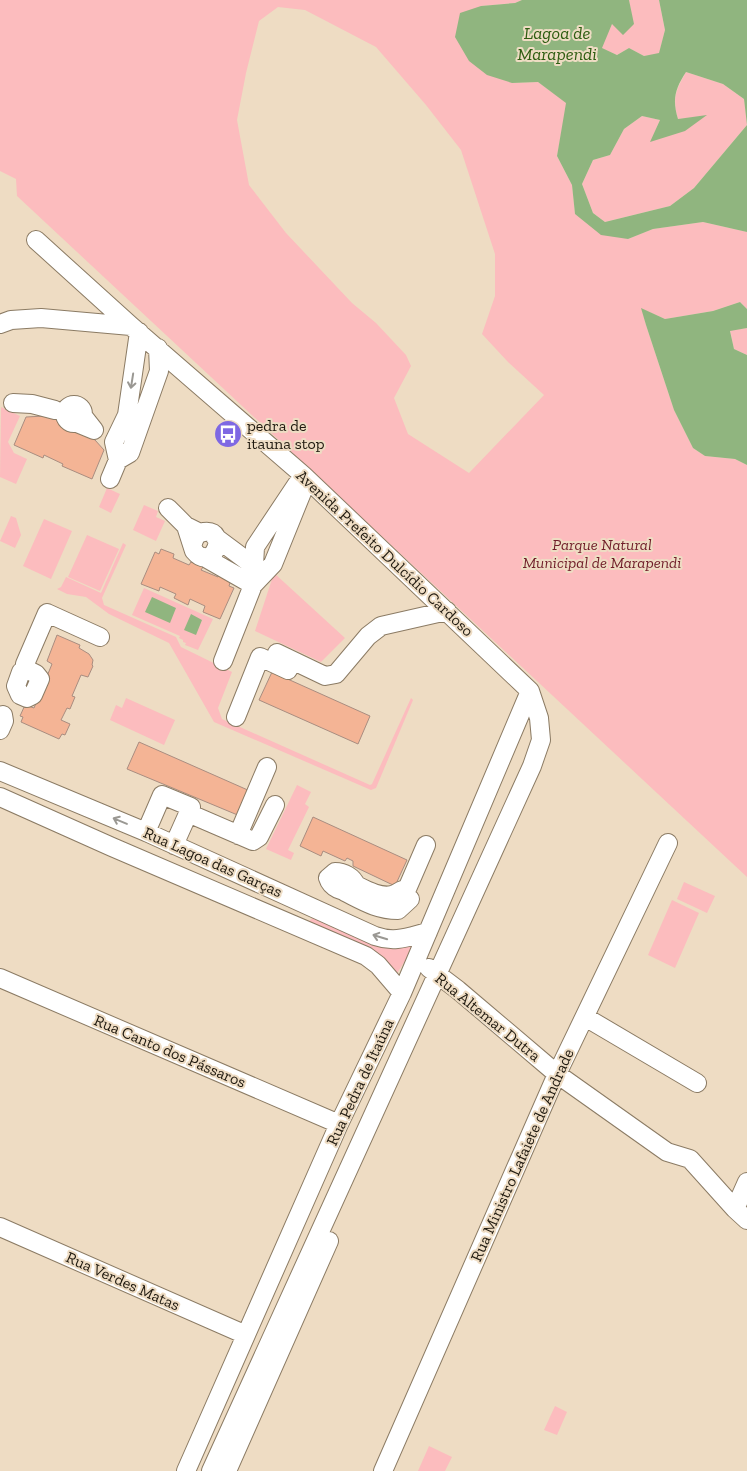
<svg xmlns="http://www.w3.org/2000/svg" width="747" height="1471" font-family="'Zilla Slab',serif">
<rect width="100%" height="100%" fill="#eedcc3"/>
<!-- green -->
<path fill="#fcbcbe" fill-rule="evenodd" d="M 0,0 L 522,0 L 515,3 L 481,6 L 512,83 L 538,82 L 567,103 L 557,156 L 572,185 L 575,214 L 628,239 L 653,229 L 703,222 L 747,232 L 747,309 L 740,302 L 713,311 L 665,319 L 642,309 L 646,325 L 674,410 L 693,448 L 705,456 L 735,459 L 747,465 L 747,877 L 17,196 L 16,179 L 0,171 ZM 278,7 L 305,10 L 376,47 L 426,105 L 461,150 L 495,254 L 495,296 L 482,334 L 508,362 L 544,395 L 469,473 L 408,434 L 394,398 L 411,366 L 406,355 L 376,323 L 352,303 L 286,233 L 249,185 L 237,120 L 246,73 L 259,21 Z
M 629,0 L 659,0 L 665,30 L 659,54 L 644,56 L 629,48 L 617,55 L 601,48 L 612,24 L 633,24 Z
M 686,72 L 723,84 L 744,99 L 747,125 L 694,188 L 670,206 L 605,222 L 593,213 L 582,184 L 593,160 L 610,155 L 624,129 L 642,116 L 660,120 L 651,141 L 706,116 L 678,119 C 672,98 676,90 686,72 Z
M 747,328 L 747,355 L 734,349 L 730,330 Z
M 1,407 L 20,416 L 8,442 L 14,453 L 27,459 L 16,484 L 0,477 Z
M 107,488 L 120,494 L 111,513 L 99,507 Z
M 144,505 L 158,511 L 156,517 L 165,521 L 156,541 L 133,530 Z
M 11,516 L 16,518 L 21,535 L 15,548 L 0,541 Z
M 44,519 L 72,531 L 51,579 L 23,566 Z
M 87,535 L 119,549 L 100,591 L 68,577 Z
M 123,543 L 126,545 L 102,598 L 104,605 L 176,637 L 181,647 L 232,672 L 218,708 L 222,719 L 370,785 L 372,784 L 411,698 L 413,700 L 376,788 L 371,790 L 214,722 L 169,643 L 109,614 L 86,597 L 67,594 L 57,589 L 61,587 L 66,577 L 101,593 Z
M 274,573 L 345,638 L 321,662 L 255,631 Z
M 144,588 L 213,619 L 198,650 L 185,645 L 186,643 L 183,642 L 183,640 L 179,638 L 180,636 L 132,615 Z
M 126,698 L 175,720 L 164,745 L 110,720 L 116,705 L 122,708 Z
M 297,785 L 311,792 L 305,804 L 309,807 L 288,850 L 294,853 L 291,860 L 266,849 Z
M 684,882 L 715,896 L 707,913 L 677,899 Z
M 672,900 L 699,913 L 675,968 L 648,955 Z
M 315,916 L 415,945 L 396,975 L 312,926 L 309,921 Z
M 555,1406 L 567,1412 L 557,1435 L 544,1430 Z
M 429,1446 L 452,1457 L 445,1471 L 418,1471 Z"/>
<!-- water -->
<path fill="#90b57f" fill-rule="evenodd" d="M 522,0 L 629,0 L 634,24 L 623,35 L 612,24 L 602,48 L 617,55 L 629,48 L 644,56 L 659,53 L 665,30 L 659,0 L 747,0 L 747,232 L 703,222 L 653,229 L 628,239 L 601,235 L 575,214 L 572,185 L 557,156 L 566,103 L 538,82 L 512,83 L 487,75 L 469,61 L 455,37 L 460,13 L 481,6 L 515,3 ZM 686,72 L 723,84 L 744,99 L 747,125 L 694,188 L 670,206 L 605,222 L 593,213 L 582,184 L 593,160 L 610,155 L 624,129 L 642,116 L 660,120 L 650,142 L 685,131 L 707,115 L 678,119 C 672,99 675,89 686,72 Z
M 740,302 L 747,309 L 747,328 L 730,331 L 734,349 L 747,355 L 747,465 L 735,459 L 705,456 L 693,448 L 674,410 L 646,325 L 641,308 L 665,319 L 713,311 Z
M 152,597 L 176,608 L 170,623 L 145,612 Z
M 191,614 L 202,620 L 196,635 L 184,630 Z"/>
<!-- building -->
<path fill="#f4b495" stroke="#a98d80" d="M 44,416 L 61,419 L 72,424 L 95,440 L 104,450 L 92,479 L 62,466 L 63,464 L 44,455 L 43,458 L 14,445 L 26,417 Z
M 161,549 L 174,554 L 173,558 L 189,565 L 191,562 L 203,567 L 201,570 L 218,577 L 219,574 L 231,580 L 229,586 L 234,588 L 220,619 L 203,612 L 205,606 L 190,599 L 188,605 L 174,598 L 176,594 L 160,587 L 159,591 L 141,584 L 155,552 L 159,554 Z
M 57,635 L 80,645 L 79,648 L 89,654 L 93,660 L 92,665 L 93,666 L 88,677 L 81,675 L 72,696 L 75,697 L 70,709 L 67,708 L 61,720 L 70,724 L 65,735 L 62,734 L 59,739 L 21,722 L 23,717 L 20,716 L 25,705 L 34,708 L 52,664 L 47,661 Z
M 272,672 L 370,716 L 358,744 L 259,700 Z
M 139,742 L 250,791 L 240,816 L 127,769 Z
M 313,817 L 407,860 L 395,886 L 353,866 L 353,861 L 347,858 L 345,861 L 323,851 L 321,856 L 300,846 Z"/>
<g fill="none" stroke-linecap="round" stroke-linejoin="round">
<!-- minor casing -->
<g stroke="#8b7b64" stroke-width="20">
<path id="minor" d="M 36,240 L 131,326 L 303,475 L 530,691 L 539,718 L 541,740 L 532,766 L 211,1471
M 0,324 L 11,320 L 41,318 L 131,326
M 139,332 L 127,415 L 114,442 L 118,460 L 130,453 L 159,371 L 158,348
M 13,403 L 32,404 L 55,410
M65 414a9 9 0 1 1 18 0a9 9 0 1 1-18 0Z
M 77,423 L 94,430 L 83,416
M 110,479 L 118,460
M 168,508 L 186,526
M 215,537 L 254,566
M 193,543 C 195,537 197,533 204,532 C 230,529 213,574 194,551 L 186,526 L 200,533
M 204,557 L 253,585
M 253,585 L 255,547 L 297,484
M 277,653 L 325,676 L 336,674 L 368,636 L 381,626 L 447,611
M 223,661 L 253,585 L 273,564 L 307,480
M 25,664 L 47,613 L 100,637
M 28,670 L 36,674 L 40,679 L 33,695 L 27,698 L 20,695 L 16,686 L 21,672 Z
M 0,717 L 3,715 L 4,721 L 0,730
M 236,717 L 260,657 L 288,670
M 0,771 L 146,832 L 375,936 C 395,943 408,937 428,932
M 0,797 L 112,847 L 366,956 L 378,965 L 402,993
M 188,813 L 253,841 L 259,837 L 275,805
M 146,832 L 162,795 L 191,807 L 174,845
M 238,835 L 267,767
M 335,872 C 344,872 353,877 356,885 L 353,891 C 343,893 331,888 328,878 Z
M 356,885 C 366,890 380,898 392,895 C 398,894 400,889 407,889 L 426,845
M 345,892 C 363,901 377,910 398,910 L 410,899
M 429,968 L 458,990 L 557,1074 L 667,1152 L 690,1159 L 735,1209 L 747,1220
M 0,978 L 339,1124
M 585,1017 L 697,1083
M 735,1209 L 747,1182
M 0,1227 L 246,1335
M 186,1471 L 339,1124 L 402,993 L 530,691
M 227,1471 L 329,1241
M 383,1471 L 557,1074 L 668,843"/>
</g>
<!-- minor -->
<use href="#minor" stroke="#fff" stroke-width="18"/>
</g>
<!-- one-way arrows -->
<defs><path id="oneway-shaft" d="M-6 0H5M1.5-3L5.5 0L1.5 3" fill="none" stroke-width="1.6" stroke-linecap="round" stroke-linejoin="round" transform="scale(1.25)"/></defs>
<g stroke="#9a9893">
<use href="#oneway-shaft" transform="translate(132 381) rotate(99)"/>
<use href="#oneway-shaft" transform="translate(120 821) rotate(-157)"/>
<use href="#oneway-shaft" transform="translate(380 937) rotate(-163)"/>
</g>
<!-- icons -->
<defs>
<g id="bus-disc" transform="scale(1.4375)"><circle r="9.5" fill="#7e68e3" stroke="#eedcc3"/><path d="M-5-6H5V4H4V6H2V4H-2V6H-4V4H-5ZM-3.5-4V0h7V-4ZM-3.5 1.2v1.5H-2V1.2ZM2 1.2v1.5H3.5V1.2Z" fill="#fff"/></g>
</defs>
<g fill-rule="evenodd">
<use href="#bus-disc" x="228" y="434"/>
</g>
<g text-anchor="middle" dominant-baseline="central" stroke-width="4" stroke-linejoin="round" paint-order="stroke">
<!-- poi labels -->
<g font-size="16" fill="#1f190f" stroke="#eedcc3" text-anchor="start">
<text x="247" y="425">pedra de<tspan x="247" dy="18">itauna stop</tspan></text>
</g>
<!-- park labels -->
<g font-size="16" font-style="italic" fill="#701d29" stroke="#eedcc3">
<text x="602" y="544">Parque Natural<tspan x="602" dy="18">Municipal de Marapendi</tspan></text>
</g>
<!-- street labels -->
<g font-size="16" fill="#1f190f" stroke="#eedcc3">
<text transform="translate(385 553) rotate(43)">Avenida Prefeito Dulcídio Cardoso</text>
<text transform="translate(213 862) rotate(24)">Rua Lagoa das Garças</text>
<text transform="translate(488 1017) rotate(39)">Rua Altemar Dutra</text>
<text transform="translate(170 1051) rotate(23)">Rua Canto dos Pássaros</text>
<text transform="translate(360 1082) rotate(-65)">Rua Pedra de Itaúna</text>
<text transform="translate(522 1155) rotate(-66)">Rua Ministro Lafaiete de Andrade</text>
<text transform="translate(123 1281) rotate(24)">Rua Verdes Matas</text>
</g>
<!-- water labels -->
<g font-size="18" font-style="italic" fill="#2e5d11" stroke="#eedcc3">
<text x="557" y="33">Lagoa de<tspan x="557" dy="21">Marapendi</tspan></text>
</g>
</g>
</svg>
